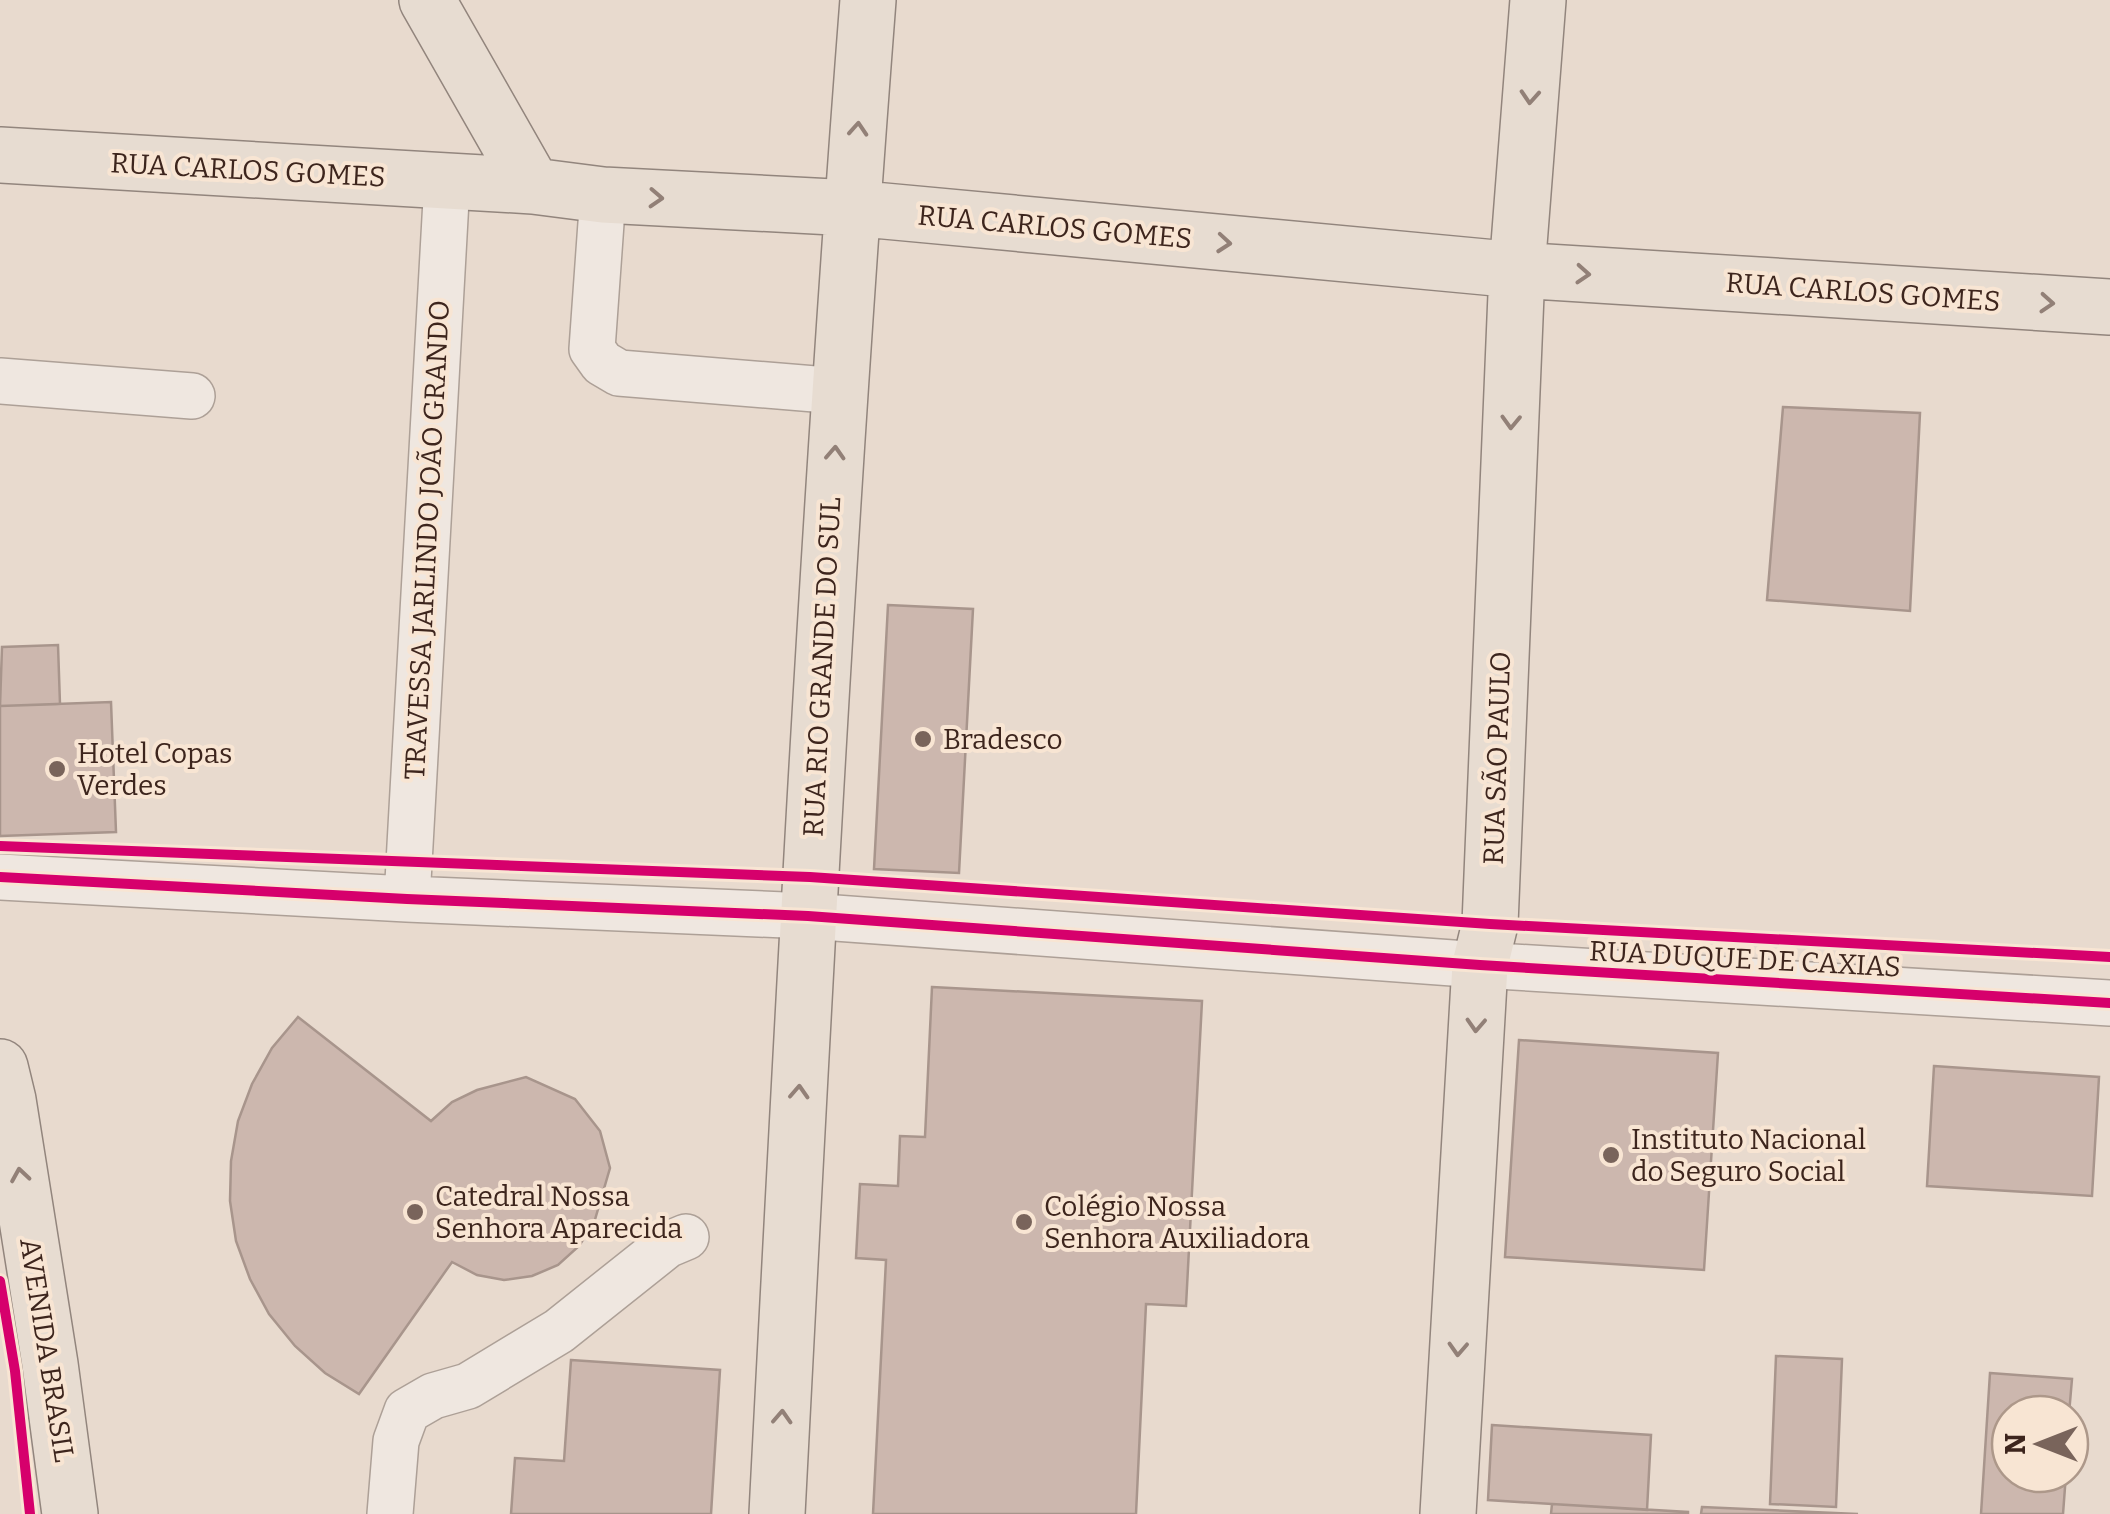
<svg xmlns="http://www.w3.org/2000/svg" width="2110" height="1514" font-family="Bitter,serif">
<rect width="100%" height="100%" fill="#e8dace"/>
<!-- building -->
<path fill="#ccb7ae" stroke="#a8958c" stroke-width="2.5" d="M 1783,407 L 1920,413 L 1910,611 L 1767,600 Z
M 888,605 L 973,609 L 959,873 L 874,869 Z
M 58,645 L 60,704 L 0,706 L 2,647 Z
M 111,702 L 116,832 L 0,836 L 0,706 Z
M 932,987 L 1202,1001 L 1186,1306 L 1146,1304 L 1136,1514 L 873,1514 L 886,1260 L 856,1258 L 860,1184 L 898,1186 L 900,1136 L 925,1137 Z
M 298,1017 L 431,1121 L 452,1102 L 477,1090 L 526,1077 L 575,1099 L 600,1131 L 610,1168 L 594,1223 L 579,1246 L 558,1265 L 532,1276 L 504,1280 L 477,1275 L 452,1262 L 359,1394 L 325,1373 L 295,1346 L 269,1314 L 250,1279 L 236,1241 L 230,1201 L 231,1161 L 238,1121 L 252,1084 L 272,1048 Z
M 1519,1040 L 1718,1053 L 1704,1270 L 1505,1257 Z
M 1934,1066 L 2099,1077 L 2092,1196 L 1927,1186 Z
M 1776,1356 L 1842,1359 L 1836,1507 L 1770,1504 Z
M 571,1360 L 720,1370 L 711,1514 L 511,1514 L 515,1458 L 564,1461 Z
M 1990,1373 L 2072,1379 L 2069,1414 L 2010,1414 L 2010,1474 L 2066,1474 L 2063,1514 L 1981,1514 Z
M 1492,1425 L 1651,1435 L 1647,1510 L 1488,1500 Z
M 1552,1504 L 1688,1512 L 1688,1514 L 1551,1514 Z
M 1702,1507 L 1858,1514 L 1701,1514 Z"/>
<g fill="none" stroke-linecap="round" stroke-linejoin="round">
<!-- minor casing -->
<g stroke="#ada097" stroke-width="48">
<path id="minor" d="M 603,195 L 592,349 L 602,363 L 619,373 L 839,391
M 0,381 L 192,396
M 0,877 L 407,899 L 808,916 L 1480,965 L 2110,1003
M 407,899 L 447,182
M 390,1514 L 396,1441 L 407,1411 L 433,1396 L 468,1386 L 559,1331 L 667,1245 L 686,1237"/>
</g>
<!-- major casing -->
<g stroke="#92857d" stroke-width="58">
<path id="major" d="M 427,0 L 533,186
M 0,155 L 533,186 L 603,195 L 852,208 L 1517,270 L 2110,307
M 0,1067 L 8,1100 L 50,1364 L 70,1514
M 777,1514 C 803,1009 829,504 868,0
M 1448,1514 L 1480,965 L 1490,924 L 1517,270 L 1538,0"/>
</g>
<!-- minor -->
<use href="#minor" stroke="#efe7e0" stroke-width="45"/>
<!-- major -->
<use href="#major" stroke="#e7dcd1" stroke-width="55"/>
<!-- cycleway casing -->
<g stroke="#f8e5d3" stroke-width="16">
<path id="cycleway" d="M 0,846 L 810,877 L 1490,924 L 2110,957
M 0,877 L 407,899 L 808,916 L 1480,965 L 2110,1003
M 0,1281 L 15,1371 L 30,1514"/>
</g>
<!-- cycleway -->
<use href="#cycleway" stroke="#d6006c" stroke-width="10"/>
</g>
<!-- one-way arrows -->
<defs><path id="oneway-chevron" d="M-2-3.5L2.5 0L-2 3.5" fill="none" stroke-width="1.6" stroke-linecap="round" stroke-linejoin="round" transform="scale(2.5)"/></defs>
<g stroke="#928077">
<use href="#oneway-chevron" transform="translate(1530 97) rotate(94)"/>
<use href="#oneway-chevron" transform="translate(858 129) rotate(-86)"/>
<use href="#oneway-chevron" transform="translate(656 198) rotate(3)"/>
<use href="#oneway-chevron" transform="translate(1224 243) rotate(5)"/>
<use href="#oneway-chevron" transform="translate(1583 274) rotate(4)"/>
<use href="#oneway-chevron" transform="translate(2047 303) rotate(4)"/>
<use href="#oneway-chevron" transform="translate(1511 422) rotate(92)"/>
<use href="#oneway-chevron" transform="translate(835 453) rotate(-87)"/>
<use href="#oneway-chevron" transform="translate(1476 1025) rotate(93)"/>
<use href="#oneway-chevron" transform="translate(799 1092) rotate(-87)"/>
<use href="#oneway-chevron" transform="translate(20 1175) rotate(-99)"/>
<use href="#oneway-chevron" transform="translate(1458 1349) rotate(93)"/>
<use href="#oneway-chevron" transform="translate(782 1417) rotate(-87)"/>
</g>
<!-- markers -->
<g fill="#79645b" stroke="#f8e5d3" stroke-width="4">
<circle cx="923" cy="739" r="10"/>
<circle cx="57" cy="769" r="10"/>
<circle cx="1611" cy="1155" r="10"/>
<circle cx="415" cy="1212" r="10"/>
<circle cx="1024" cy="1222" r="10"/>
</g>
<g text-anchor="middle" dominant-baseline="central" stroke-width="8" stroke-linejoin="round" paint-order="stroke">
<!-- street labels -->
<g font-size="28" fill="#3d251d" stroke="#f8e5d3">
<text transform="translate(248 170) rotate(3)">RUA CARLOS GOMES</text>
<text transform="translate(1055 227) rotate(5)">RUA CARLOS GOMES</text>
<text transform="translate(1863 292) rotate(4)">RUA CARLOS GOMES</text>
<text transform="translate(427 540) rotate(-87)">TRAVESSA JARLINDO JOÃO GRANDO</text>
<text transform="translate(822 667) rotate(-87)">RUA RIO GRANDE DO SUL</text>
<text transform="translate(1497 758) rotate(-88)">RUA SÃO PAULO</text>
<text transform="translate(1745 959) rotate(3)">RUA DUQUE DE CAXIAS</text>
<text transform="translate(47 1350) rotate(81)">AVENIDA BRASIL</text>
</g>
<!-- poi labels -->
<g font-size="28" fill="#3d251d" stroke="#f8e5d3" text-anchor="start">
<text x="943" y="739">Bradesco</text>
<text x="77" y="753">Hotel Copas<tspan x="77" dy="32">Verdes</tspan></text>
<text x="1631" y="1139">Instituto Nacional<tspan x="1631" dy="32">do Seguro Social</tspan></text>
<text x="435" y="1196">Catedral Nossa<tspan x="435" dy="32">Senhora Aparecida</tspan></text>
<text x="1044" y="1206">Colégio Nossa<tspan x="1044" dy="32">Senhora Auxiliadora</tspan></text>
</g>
</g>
<!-- north arrow -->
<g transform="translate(2040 1444) rotate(270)"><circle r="48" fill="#f8e5d3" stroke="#ad988a" stroke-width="2.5"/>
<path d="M0-8L18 38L0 25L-18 38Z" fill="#79645b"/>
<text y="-15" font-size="28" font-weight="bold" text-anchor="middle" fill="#3d251d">N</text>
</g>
</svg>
